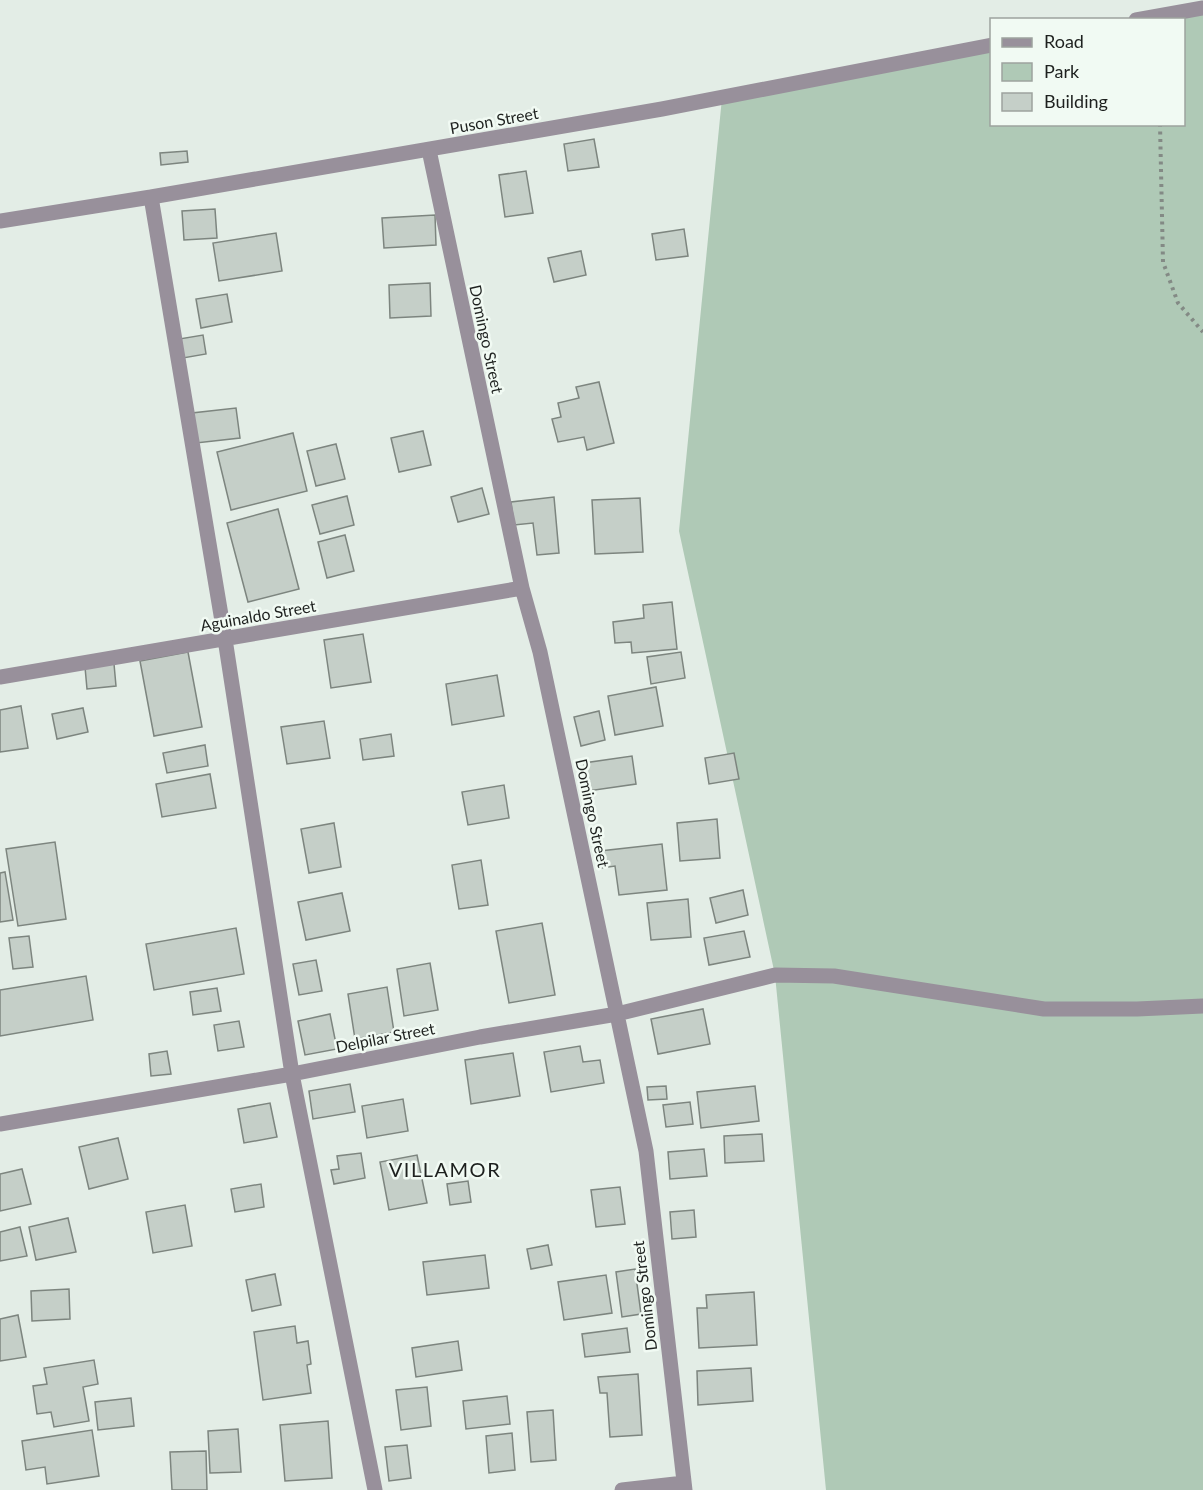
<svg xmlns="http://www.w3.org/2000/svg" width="1203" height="1490" font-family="Lato,sans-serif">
<rect width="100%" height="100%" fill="#e3ede6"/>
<!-- green -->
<path fill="#afc9b6" d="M 1203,8 L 1203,1490 L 826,1490 L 775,975 L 679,531 L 722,98 L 991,47 L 992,124 L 1184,124 L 1184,20 L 1136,19 Z"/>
<!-- building -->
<path fill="#c5cfc8" stroke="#7d857f" stroke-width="1.5" d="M 594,139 L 599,167 L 568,171 L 564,144 Z
M 187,151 L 188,162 L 161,165 L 160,153 Z
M 526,171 L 533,213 L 505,217 L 499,175 Z
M 215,209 L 217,238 L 184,240 L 182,211 Z
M 435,215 L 436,245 L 384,248 L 382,218 Z
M 684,229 L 688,256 L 656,260 L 652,234 Z
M 276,233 L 282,271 L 219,281 L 213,243 Z
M 581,251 L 586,275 L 554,282 L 548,258 Z
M 430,283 L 431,316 L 390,318 L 389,285 Z
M 227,294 L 232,322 L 201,328 L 196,299 Z
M 203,335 L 206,354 L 183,358 L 179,339 Z
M 599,382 L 614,443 L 587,450 L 584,437 L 558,442 L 552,419 L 561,417 L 558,403 L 579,398 L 576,387 Z
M 236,408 L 240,438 L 196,443 L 192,413 Z
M 423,431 L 431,465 L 399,472 L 391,438 Z
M 293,433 L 307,491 L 231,510 L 217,452 Z
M 336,444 L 345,479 L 316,486 L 307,451 Z
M 482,488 L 489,514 L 458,522 L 451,497 Z
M 347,496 L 354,525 L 320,534 L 312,505 Z
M 554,497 L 559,553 L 537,555 L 533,523 L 514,525 L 511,502 Z
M 640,498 L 643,552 L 595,554 L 592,500 Z
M 278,509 L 299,589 L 248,602 L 227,523 Z
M 345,535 L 354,571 L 327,578 L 318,542 Z
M 672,602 L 677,649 L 632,653 L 631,642 L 615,643 L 613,622 L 644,618 L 643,605 Z
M 363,634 L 371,682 L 331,688 L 324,640 Z
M 188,652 L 202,727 L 154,736 L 140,661 Z
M 681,652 L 685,678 L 651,684 L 647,657 Z
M 114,664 L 116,686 L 87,689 L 85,667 Z
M 497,675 L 504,716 L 452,725 L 446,684 Z
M 656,687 L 663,726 L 615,735 L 608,696 Z
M 21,706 L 28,748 L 0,752 L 0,710 Z
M 83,708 L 88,732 L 57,739 L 52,714 Z
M 599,711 L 605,740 L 581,746 L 574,717 Z
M 324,721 L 330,758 L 287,764 L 281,727 Z
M 391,734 L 394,756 L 363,760 L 360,739 Z
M 205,745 L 208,766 L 167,773 L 163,753 Z
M 734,753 L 739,779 L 709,784 L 705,758 Z
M 632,756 L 636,784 L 588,791 L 584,763 Z
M 210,774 L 216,808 L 162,817 L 156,784 Z
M 504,785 L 509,818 L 468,825 L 462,792 Z
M 717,819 L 720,858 L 680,861 L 677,823 Z
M 334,823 L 341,867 L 309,873 L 301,829 Z
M 55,842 L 66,919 L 18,926 L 6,849 Z
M 662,844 L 667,890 L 619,895 L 615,866 L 602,868 L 600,851 Z
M 481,860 L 488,905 L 459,909 L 452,865 Z
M 5,872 L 13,920 L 0,922 L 0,873 Z
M 743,890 L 748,915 L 716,923 L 710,898 Z
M 342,893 L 350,931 L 306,940 L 298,902 Z
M 688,899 L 691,937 L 651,940 L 647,903 Z
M 542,923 L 555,995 L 509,1003 L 496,931 Z
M 236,928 L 244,974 L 154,990 L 146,944 Z
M 744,931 L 750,957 L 709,965 L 704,938 Z
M 29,936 L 33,967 L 13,969 L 9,938 Z
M 316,960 L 322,991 L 299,995 L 293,964 Z
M 430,963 L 438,1010 L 404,1016 L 397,969 Z
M 86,976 L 93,1020 L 0,1036 L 0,990 Z
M 387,987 L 394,1032 L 355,1039 L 348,994 Z
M 217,988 L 221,1011 L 193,1015 L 190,992 Z
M 703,1009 L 710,1044 L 658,1054 L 651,1019 Z
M 330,1014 L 337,1049 L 305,1055 L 298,1021 Z
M 239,1021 L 244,1047 L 218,1051 L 214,1025 Z
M 580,1046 L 583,1062 L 600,1060 L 604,1083 L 551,1092 L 544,1052 Z
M 167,1051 L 171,1074 L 151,1076 L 149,1054 Z
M 513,1053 L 520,1096 L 471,1104 L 465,1060 Z
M 350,1084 L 355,1112 L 313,1119 L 309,1091 Z
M 666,1086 L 667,1099 L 648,1100 L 647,1087 Z
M 755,1086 L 759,1121 L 701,1128 L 697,1092 Z
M 403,1099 L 408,1131 L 367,1138 L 362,1106 Z
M 690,1102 L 693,1124 L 666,1127 L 663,1105 Z
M 270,1103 L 277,1137 L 244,1143 L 238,1109 Z
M 762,1134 L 764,1161 L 725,1163 L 724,1136 Z
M 118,1138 L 128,1179 L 89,1189 L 79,1147 Z
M 704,1149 L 707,1176 L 670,1179 L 668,1152 Z
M 361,1153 L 365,1178 L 334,1184 L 331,1170 L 339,1169 L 337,1156 Z
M 417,1155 L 427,1203 L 389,1210 L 380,1162 Z
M 22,1169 L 31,1204 L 0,1211 L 0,1174 Z
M 468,1181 L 471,1202 L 450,1205 L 447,1184 Z
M 261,1184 L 264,1207 L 235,1212 L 231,1189 Z
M 620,1187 L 625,1224 L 596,1227 L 591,1190 Z
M 185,1205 L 192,1246 L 153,1253 L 146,1212 Z
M 694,1210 L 696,1237 L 672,1239 L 670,1212 Z
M 68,1218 L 76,1252 L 36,1260 L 29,1227 Z
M 20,1227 L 27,1256 L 0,1261 L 0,1232 Z
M 548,1245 L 552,1265 L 531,1269 L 527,1249 Z
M 485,1255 L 489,1288 L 427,1295 L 423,1262 Z
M 635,1269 L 641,1314 L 622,1317 L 616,1272 Z
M 275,1274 L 281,1305 L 252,1311 L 246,1280 Z
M 606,1275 L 612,1313 L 564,1320 L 558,1282 Z
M 69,1289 L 70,1319 L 32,1321 L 31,1291 Z
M 754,1292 L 757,1345 L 699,1348 L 697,1308 L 707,1308 L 706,1295 Z
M 18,1315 L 26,1357 L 0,1361 L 0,1319 Z
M 295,1326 L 297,1343 L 308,1341 L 311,1364 L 307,1365 L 311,1393 L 263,1400 L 254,1332 Z
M 627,1328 L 630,1352 L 585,1357 L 582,1334 Z
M 458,1341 L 462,1370 L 416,1377 L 412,1348 Z
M 94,1360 L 98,1384 L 83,1387 L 89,1421 L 54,1427 L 51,1412 L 37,1414 L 33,1386 L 47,1384 L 44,1368 Z
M 751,1368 L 753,1401 L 698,1405 L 697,1371 Z
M 638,1374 L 642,1435 L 610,1437 L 607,1393 L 600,1393 L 598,1377 Z
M 427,1387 L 431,1426 L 401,1430 L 396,1390 Z
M 507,1396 L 510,1424 L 466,1429 L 463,1401 Z
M 131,1398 L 134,1426 L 98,1430 L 95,1402 Z
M 553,1410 L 556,1460 L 531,1462 L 527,1412 Z
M 328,1421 L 332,1478 L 285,1481 L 280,1425 Z
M 238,1429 L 241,1472 L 210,1473 L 208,1431 Z
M 92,1430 L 99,1476 L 47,1484 L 45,1467 L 26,1470 L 22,1441 Z
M 512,1433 L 515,1470 L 489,1473 L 486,1436 Z
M 407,1445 L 411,1478 L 389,1481 L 385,1447 Z
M 206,1451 L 207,1490 L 172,1490 L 170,1452 Z"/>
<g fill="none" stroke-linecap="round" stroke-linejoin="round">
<!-- path -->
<path stroke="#838a85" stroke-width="4" stroke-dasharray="3 4.5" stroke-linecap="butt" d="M 1160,124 L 1163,262 L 1178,303 L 1203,332"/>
<!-- minor -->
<path stroke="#98909b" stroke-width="15" d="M 1136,20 L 1203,8
M 429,150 L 522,588 L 540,652 L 646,1151 L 685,1490
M 151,197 L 225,639 L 292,1074 L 375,1490
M 0,221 L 151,197 L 662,109 L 992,45
M 0,677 L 522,588
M 0,1124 L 292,1074 L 480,1037 L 617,1014 L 775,975 L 834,976 L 1044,1009 L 1137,1009 L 1203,1006
M 622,1490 L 684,1483"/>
</g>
<g text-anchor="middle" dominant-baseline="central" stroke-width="5" stroke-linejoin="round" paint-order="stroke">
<!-- street labels -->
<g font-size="16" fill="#1e211f" stroke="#f1faf3">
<text transform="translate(494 120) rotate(-10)">Puson Street</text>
<text transform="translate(487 339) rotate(78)">Domingo Street</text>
<text transform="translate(258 615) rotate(-10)">Aguinaldo Street</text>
<text transform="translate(593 813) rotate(78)">Domingo Street</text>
<text transform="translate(385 1037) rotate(-11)">Delpilar Street</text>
<text transform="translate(644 1296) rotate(-97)">Domingo Street</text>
</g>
<!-- quarter labels -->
<g font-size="20" letter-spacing="1.5" fill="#1e211f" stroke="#f1faf3">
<text x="445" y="1169">VILLAMOR</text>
</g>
</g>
<!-- legend -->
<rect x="990" y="18" width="195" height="108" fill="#f1faf3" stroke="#9da39e" stroke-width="1.5"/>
<rect x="1002" y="38" width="30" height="9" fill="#98909b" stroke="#9da39e" stroke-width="1.5"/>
<text x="1044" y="48" font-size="18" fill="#1e211f">Road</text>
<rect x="1002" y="63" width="30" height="18" fill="#afc9b6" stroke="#9da39e" stroke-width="1.5"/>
<text x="1044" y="78" font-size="18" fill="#1e211f">Park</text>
<rect x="1002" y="93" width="30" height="18" fill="#c5cfc8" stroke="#9da39e" stroke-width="1.5"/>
<text x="1044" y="108" font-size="18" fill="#1e211f">Building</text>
</svg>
